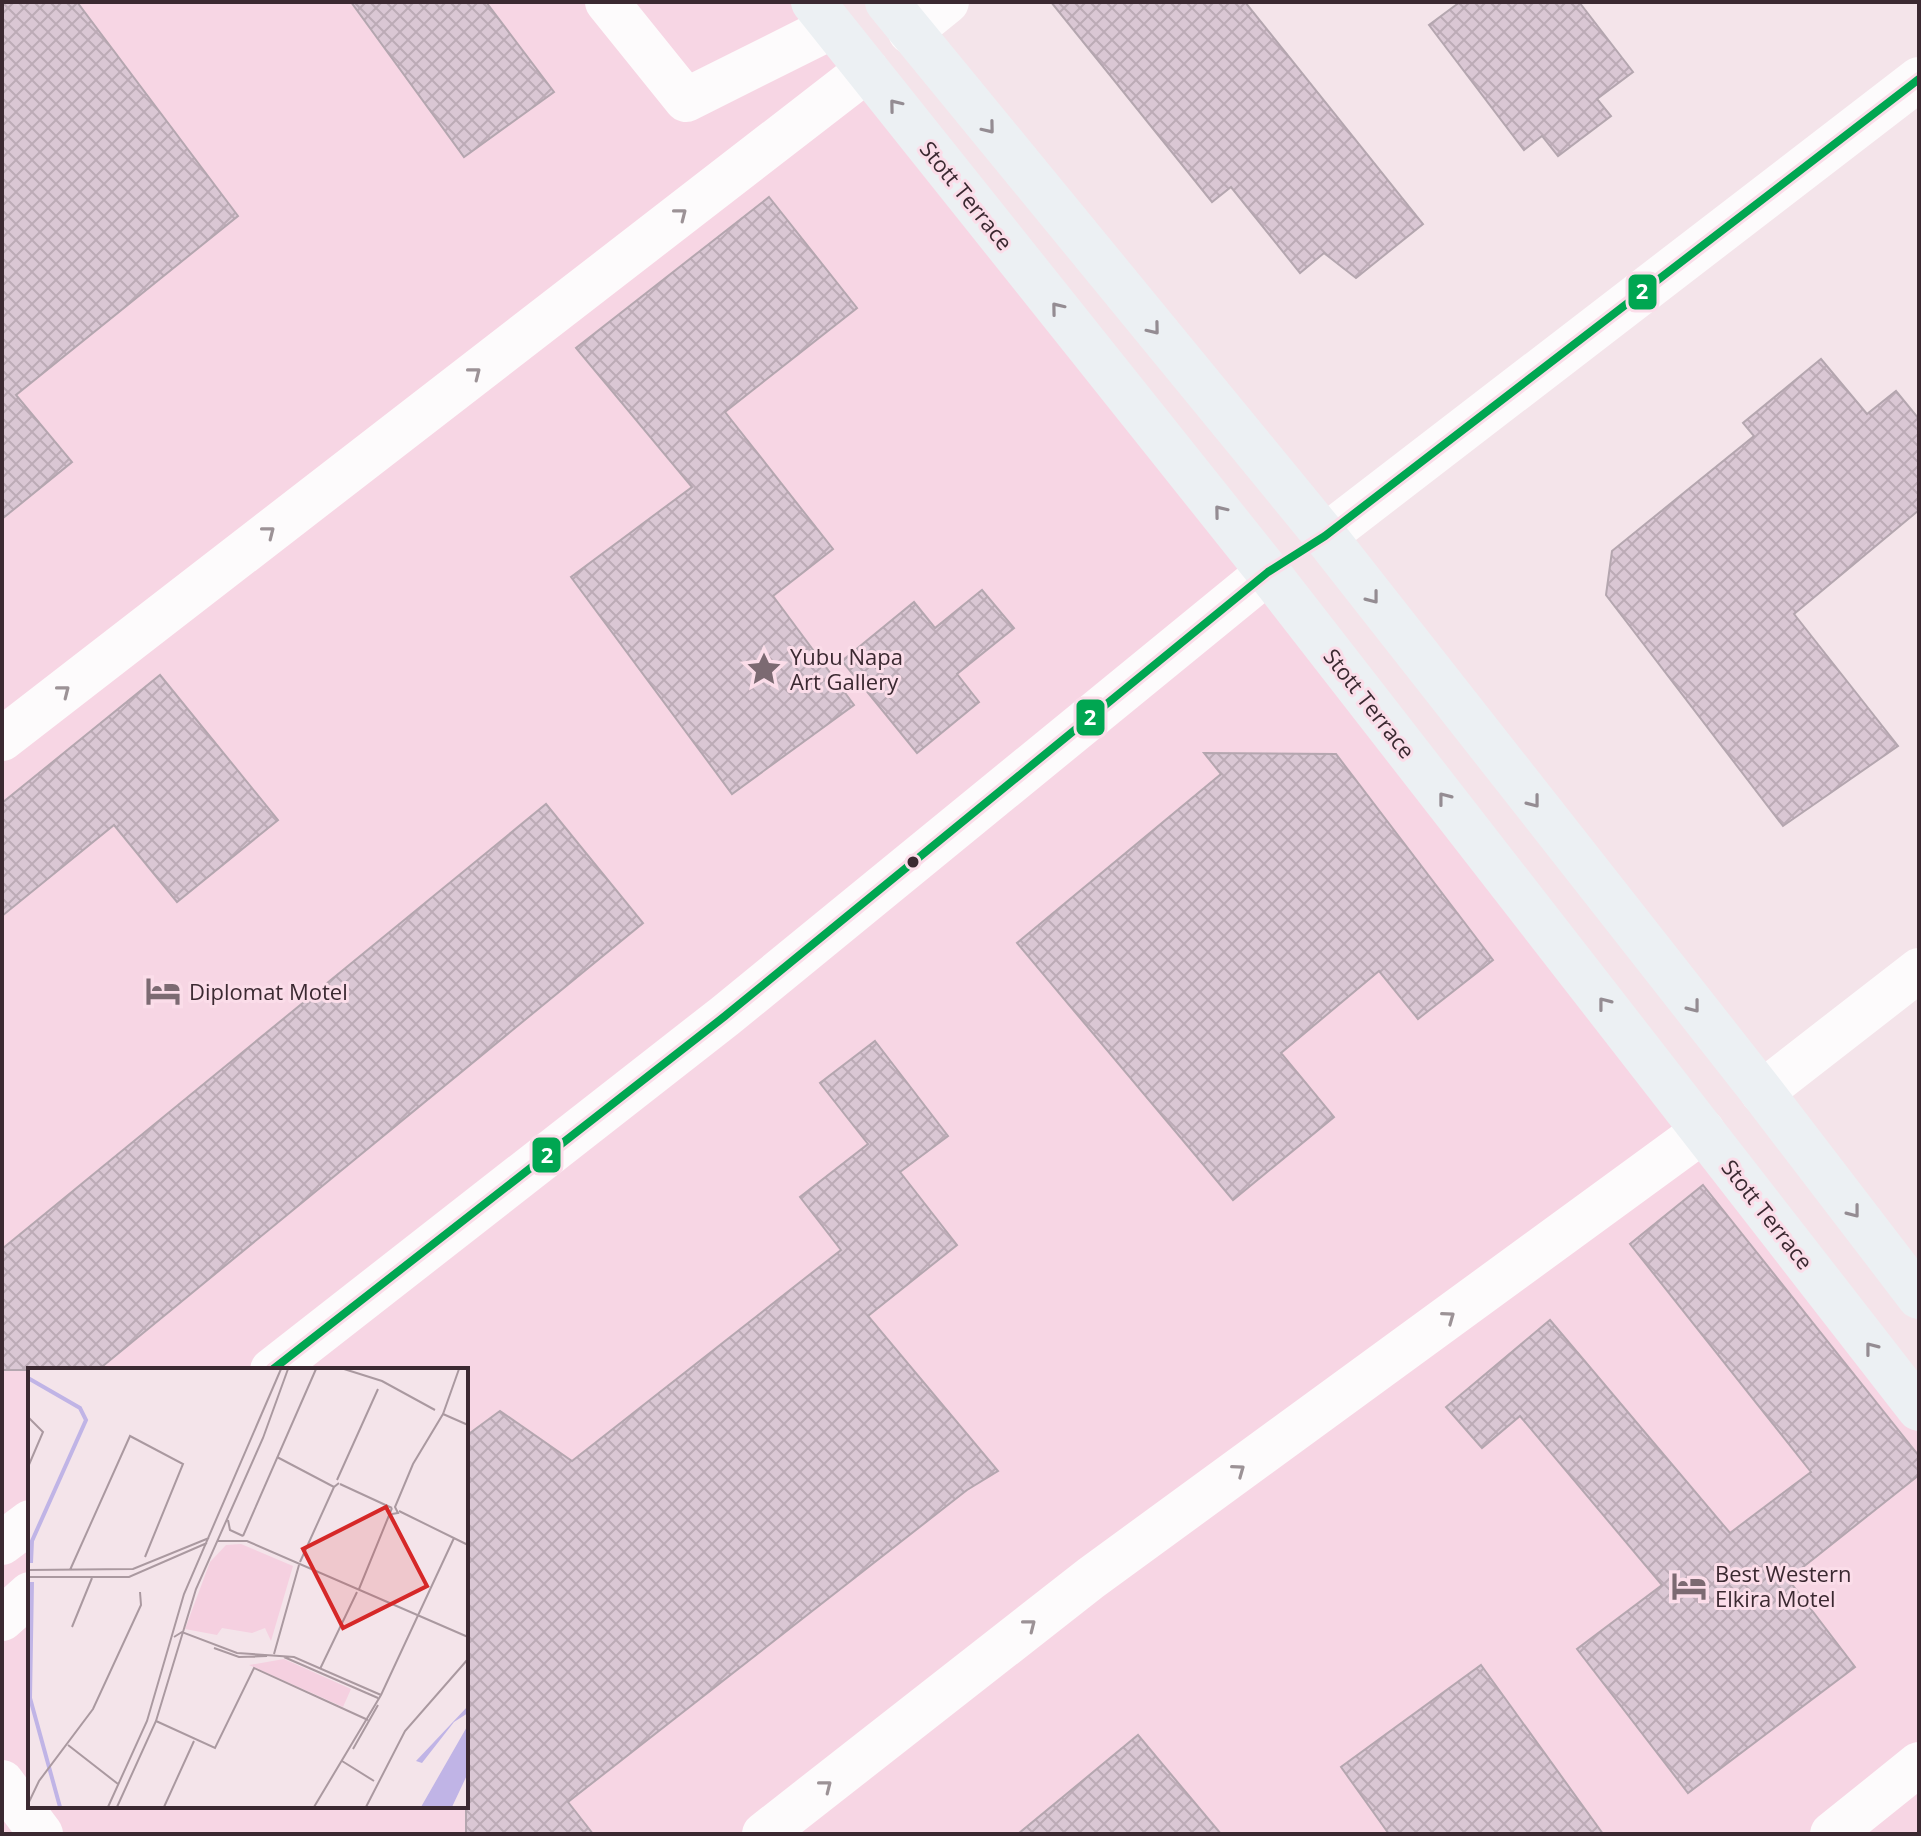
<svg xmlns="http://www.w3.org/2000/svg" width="1921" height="1836" font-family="'Open Sans',sans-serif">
<defs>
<pattern id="building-cross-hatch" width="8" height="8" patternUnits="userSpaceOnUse" patternTransform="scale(2)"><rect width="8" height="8" fill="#dac7d4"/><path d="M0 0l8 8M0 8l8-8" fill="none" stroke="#bcabb6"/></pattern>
</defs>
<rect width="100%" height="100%" fill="#f4e4ea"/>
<!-- built -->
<path fill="#f7d6e4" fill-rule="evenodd" d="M 2,2 L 813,2 L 1919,1406 L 1919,1834 L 2,1834 ZM 30,1370 L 466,1370 L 466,1806 L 30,1806 Z"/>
<!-- building -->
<path fill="url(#building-cross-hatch)" stroke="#b4a6af" stroke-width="2" d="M 2,2 L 77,2 L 238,216 L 16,395 L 72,462 L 2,519 Z
M 351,2 L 486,2 L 554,92 L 464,157 Z
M 1051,2 L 1245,2 L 1423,224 L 1356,278 L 1324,253 L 1300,273 L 1231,187 L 1212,202 Z
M 1460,2 L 1579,2 L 1633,72 L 1597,99 L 1611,116 L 1558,156 L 1542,136 L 1524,150 L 1429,25 Z
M 769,197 L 857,308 L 725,412 L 833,549 L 773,596 L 854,705 L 732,794 L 571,577 L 692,487 L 576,348 Z
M 1821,359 L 1867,414 L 1896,391 L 1919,419 L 1919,510 L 1794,614 L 1898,746 L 1783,826 L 1606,595 L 1612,551 L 1754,436 L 1743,423 Z
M 982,590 L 1014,628 L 957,674 L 979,702 L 917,753 L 842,661 L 914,602 L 935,628 Z
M 160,675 L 278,820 L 177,902 L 114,825 L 2,916 L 2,803 Z
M 1204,753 L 1336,754 L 1493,960 L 1418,1019 L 1379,971 L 1281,1053 L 1334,1117 L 1233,1200 L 1017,943 L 1221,774 Z
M 546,804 L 643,923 L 98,1370 L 2,1370 L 2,1249 Z
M 875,1041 L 948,1136 L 900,1172 L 957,1245 L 868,1316 L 998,1471 L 967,1490 L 568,1802 L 593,1834 L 466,1834 L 466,1436 L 500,1411 L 572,1461 L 841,1250 L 800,1197 L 868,1144 L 820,1083 Z
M 1703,1185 L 1919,1456 L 1919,1475 L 1788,1579 L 1855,1667 L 1688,1793 L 1577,1649 L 1662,1585 L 1520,1416 L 1482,1448 L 1446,1407 L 1550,1320 L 1730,1533 L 1811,1472 L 1630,1244 Z
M 1481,1665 L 1603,1834 L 1389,1834 L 1341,1767 Z
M 1138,1735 L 1221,1834 L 1018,1834 Z"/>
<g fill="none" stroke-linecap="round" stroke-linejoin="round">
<!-- minor -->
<path stroke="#fdfbfc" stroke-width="44" d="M 607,2 L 686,100 L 832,27
M 910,32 L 947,2
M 1325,536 L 1919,79
M 2,739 L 867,70
M 1762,1092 L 1919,970
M 272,1370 L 725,1016 L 1268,572
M 2,1543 L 30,1522
M 2,1619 L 30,1594
M 2,1782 L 41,1834
M 764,1834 L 1091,1578 L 1703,1131
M 1832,1834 L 1919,1764"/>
<!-- major -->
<path stroke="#ecf0f3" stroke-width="44" d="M 813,2 L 1268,572 L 1919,1409
M 887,2 L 1325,536 L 1762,1092 L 1919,1297"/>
<!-- bus-1 casing -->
<g stroke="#fbdde9" stroke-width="14">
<path id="bus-1" d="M 272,1370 L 725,1016 L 1268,572 L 1325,536 L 1919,79"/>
</g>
<!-- bus-1 -->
<use href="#bus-1" stroke="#00a651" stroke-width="8"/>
</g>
<!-- one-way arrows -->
<defs><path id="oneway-chevron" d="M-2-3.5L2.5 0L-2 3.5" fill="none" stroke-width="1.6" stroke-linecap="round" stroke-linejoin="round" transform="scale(2)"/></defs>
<g stroke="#948c92">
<use href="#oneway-chevron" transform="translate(895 105) rotate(-129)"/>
<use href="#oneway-chevron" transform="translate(989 128) rotate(51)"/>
<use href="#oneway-chevron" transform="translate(1057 308) rotate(-129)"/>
<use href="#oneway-chevron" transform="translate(1154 329) rotate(51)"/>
<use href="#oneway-chevron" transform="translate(1220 511) rotate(-129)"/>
<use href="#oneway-chevron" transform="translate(1373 598) rotate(52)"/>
<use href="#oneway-chevron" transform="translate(1444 798) rotate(-128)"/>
<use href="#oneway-chevron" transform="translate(1534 802) rotate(52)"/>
<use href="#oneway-chevron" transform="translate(1604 1003) rotate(-128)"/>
<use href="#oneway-chevron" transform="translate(1694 1007) rotate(52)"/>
<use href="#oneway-chevron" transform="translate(1854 1212) rotate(52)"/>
<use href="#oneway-chevron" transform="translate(1871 1348) rotate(-128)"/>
</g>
<g stroke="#9c9296">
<use href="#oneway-chevron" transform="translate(681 214) rotate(-38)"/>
<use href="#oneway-chevron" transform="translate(475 373) rotate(-38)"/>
<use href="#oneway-chevron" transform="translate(269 532) rotate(-38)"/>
<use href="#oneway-chevron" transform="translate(64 691) rotate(-38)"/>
<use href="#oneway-chevron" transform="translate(1449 1317) rotate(-36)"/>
<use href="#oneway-chevron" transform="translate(1239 1470) rotate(-36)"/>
<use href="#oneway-chevron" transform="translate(1030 1625) rotate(-38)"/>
<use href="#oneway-chevron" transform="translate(826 1786) rotate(-38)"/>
</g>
<!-- icons -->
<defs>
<g id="sight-bare" transform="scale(2.76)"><path d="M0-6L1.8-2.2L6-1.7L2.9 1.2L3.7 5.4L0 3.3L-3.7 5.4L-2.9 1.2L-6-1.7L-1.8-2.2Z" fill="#7c6a72" stroke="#fbdde9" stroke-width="2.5" paint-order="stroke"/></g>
<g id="hotel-bare" transform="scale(2.76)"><path d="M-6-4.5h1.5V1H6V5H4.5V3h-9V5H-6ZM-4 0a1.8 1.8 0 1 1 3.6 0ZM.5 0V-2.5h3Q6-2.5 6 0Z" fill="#7c6a72" stroke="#fbdde9" stroke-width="2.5" paint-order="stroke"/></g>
</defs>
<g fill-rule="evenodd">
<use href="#sight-bare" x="764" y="669"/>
<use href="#hotel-bare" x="163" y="991"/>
<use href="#hotel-bare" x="1689" y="1586"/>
</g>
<!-- markers -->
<circle fill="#3b2931" stroke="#fbdde9" stroke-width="3" cx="913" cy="862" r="7"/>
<g text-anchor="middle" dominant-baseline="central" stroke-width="6" stroke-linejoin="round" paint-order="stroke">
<!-- street labels -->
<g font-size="22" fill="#3b2931" stroke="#fbdde9">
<text transform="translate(967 195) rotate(51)">Stott Terrace</text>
<text transform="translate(1370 703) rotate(52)">Stott Terrace</text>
<text transform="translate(1768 1214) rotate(52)">Stott Terrace</text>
</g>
<!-- poi labels -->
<g font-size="22" fill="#3b2931" stroke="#fbdde9" text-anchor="start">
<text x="790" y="656">Yubu Napa<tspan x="790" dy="25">Art Gallery</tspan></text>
<text x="189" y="991">Diplomat Motel</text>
<text x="1715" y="1573">Best Western<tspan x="1715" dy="25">Elkira Motel</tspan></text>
</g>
</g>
<!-- overview -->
<g transform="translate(28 1368)">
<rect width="440" height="440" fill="#f4e4ea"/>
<path d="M 213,176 L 265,198 L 243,273 L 237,260 L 224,265 L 194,260 L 189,267 L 157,261 L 182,194 L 198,177 ZM 256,291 L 323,321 L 315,339 L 221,297 Z" fill="#f5d0e0"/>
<path d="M 440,338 L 440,345 L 426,354 L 394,395 L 388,393 ZM 440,357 L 440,405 L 424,439 L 393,439 Z" fill="#c0b4e6"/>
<path fill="none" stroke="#c0b4e6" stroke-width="4" d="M 0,10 L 52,40 L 58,52 L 4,173 L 3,195M 4,214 L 2,330 L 32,439"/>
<path fill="none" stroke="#aa99a0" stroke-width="2" d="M 316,1 L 354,13 L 407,42M 415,46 L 440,57M 0,49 L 15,64 L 0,99M 249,89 L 306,119 L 311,115M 309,112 L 350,21M 312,116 L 364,140M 371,143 L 440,177M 364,146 L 370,145 L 367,139 L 385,96 L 415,46 L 431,1M 200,152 L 202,162 L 215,168M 215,168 L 288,1M 189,173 L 219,173 L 440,269M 272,194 L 306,119M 0,202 L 105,201 L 181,170M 42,202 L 102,68 L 155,96 L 117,189M 0,209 L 101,209 L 179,175M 331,221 L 364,140M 44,259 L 64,210M 146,269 L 154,264 L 209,285 L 266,289 L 353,327M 186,280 L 211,289 L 239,288M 246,286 L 271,197M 256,289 L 350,330M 292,301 L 329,224M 128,353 L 187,380 L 226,300 L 340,352M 40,377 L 90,416M 325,381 L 350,337M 314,393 L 346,413M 0,436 L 11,413 L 65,341 L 113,237 L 112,224M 80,439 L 119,353 L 156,226 L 253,1M 89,439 L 128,353 L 168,221 L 235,70 L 260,1M 136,439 L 166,373M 286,439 L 353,327 L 426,170M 338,439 L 377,363 L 440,291"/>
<path fill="#d62828" fill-opacity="0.15" stroke="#d62828" stroke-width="4" d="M 358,139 L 399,218 L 315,260 L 275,181 Z"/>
<rect width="440" height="440" fill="none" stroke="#3b2931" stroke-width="4"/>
</g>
<g stroke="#fbdde9" stroke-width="3">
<rect x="1627" y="273" width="31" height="38" rx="8" fill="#00a651"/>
<rect x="1075" y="698" width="31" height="39" rx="8" fill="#00a651"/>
<rect x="531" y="1136" width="31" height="38" rx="8" fill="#00a651"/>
</g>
<g font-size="22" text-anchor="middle" font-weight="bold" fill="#fff">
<text x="1642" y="299">2</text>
<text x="1090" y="725">2</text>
<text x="547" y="1163">2</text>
</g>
<!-- border -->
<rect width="1921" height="1836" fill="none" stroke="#3b2931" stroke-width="8"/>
</svg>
